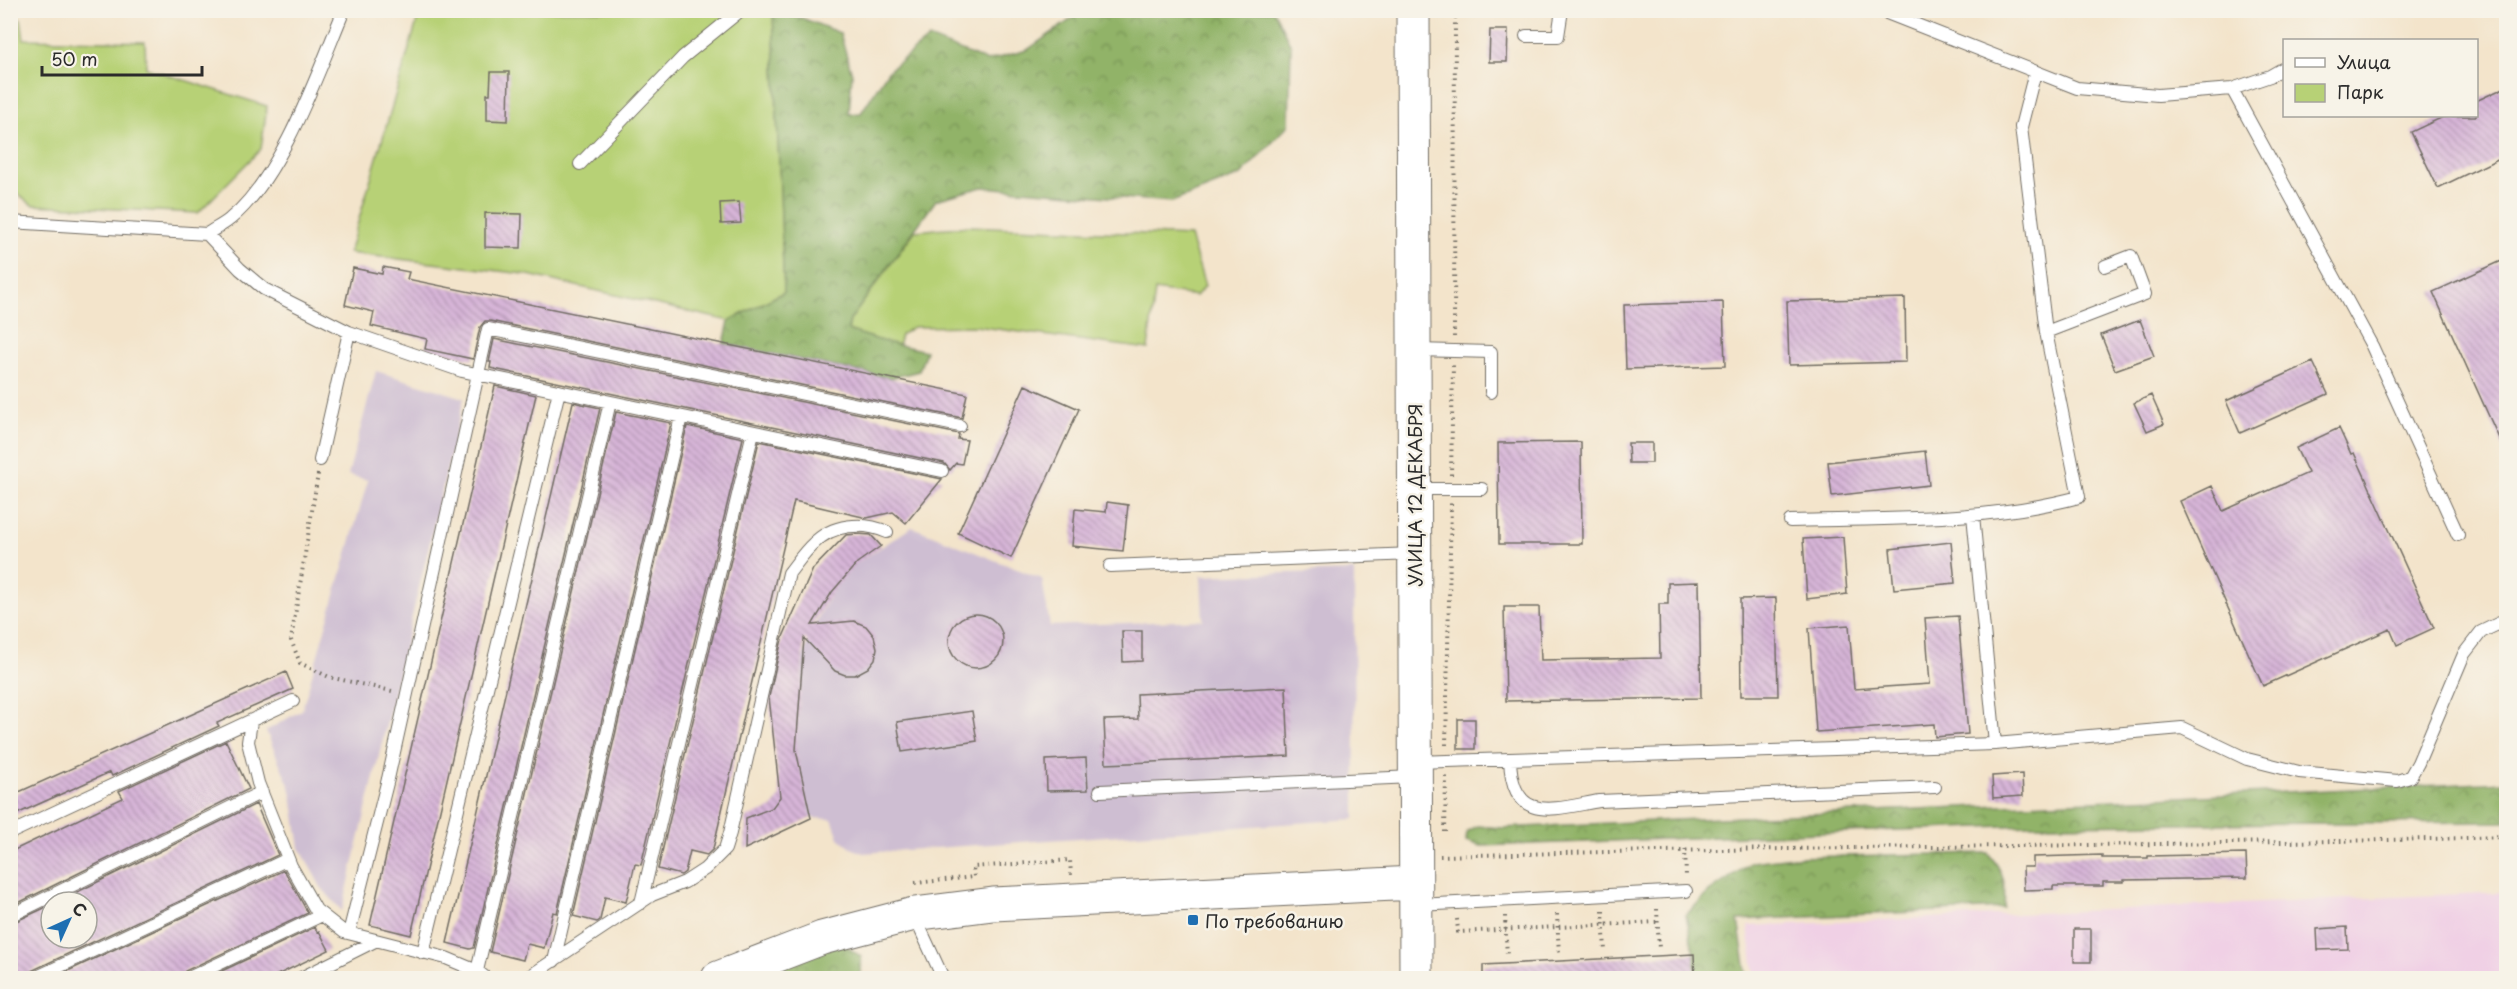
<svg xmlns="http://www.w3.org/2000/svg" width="2517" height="989" font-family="'Playpen Sans',sans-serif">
<defs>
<pattern id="forest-crowns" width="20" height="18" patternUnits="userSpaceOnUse" patternTransform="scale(1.5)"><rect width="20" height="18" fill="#91b367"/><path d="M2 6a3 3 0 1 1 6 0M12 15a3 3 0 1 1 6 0" fill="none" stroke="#779255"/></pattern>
<pattern id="building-back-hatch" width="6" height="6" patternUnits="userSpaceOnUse" patternTransform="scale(1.5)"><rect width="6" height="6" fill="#d7b5d8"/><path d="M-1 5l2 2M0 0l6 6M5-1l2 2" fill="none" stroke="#af93af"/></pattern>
</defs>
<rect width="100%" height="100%" fill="#f7f3e8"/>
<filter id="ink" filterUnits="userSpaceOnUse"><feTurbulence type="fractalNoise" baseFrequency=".0167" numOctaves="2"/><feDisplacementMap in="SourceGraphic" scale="12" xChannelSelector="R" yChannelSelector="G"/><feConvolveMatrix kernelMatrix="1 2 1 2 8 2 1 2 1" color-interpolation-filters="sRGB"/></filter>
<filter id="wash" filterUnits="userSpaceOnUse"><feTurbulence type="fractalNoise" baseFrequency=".008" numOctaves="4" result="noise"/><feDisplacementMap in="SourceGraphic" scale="24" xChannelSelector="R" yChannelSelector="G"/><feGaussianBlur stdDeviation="1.35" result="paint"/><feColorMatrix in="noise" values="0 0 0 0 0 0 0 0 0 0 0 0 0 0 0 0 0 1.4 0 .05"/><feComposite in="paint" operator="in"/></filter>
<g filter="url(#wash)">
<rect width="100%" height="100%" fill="#f3e4cb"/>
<!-- built -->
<path fill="#f0d0e5" d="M 2506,892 L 2506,978 L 1755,978 L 1748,926 Z"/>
<!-- industrial -->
<path fill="#cebed2" d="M 376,371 L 464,398 L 342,911 L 321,887 L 300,848 L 291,790 L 266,731 L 302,710 L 368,480 L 348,475 Z
M 912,527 L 1042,579 L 1050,626 L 1203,620 L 1201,576 L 1354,571 L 1355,819 L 863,853 L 851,848 L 839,838 L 832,819 L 811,818 L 796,750 L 803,658 L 810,633 L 832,592 L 857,563 Z"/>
<!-- green -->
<path fill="#b7d176" stroke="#717e50" stroke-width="1.5" d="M 420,11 L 773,11 L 784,292 L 729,321 L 524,274 L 349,253 Z
M 10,18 L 21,19 L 24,39 L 145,42 L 146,68 L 267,106 L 261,149 L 198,213 L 32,205 L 11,188 Z
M 969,226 L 1190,236 L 1205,286 L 1196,296 L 1155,290 L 1148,349 L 975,326 L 913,327 L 901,335 L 890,378 L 840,368 L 850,320 L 915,231 Z"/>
<!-- forest -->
<path fill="url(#forest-crowns)" stroke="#5e6f49" stroke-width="1.5" d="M 1083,11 L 1274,11 L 1291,46 L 1289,125 L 1241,175 L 1172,202 L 982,187 L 936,200 L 850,320 L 848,330 L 882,341 L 926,351 L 919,371 L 890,378 L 724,344 L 729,321 L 784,292 L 773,13 L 802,18 L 840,33 L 852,74 L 849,114 L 861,113 L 888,71 L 929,38 L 987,61 L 1027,50 Z
M 2506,782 L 2506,822 L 2031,825 L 1481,846 L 1466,841 L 1467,832 L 1477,826 L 1502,828 Z
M 1988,853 C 2005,873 2006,883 2004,908 L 1738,920 L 1747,978 L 1695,978 L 1694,954 L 1686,915 L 1709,892 L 1752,862 L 1793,857 Z
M 842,942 L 861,957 L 860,978 L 747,978 Z"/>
<g id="blocks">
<!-- building -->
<path fill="url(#building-back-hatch)" d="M 1490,30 L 1508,30 L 1507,62 L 1489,62 Z
M 491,72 L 509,72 L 508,121 L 487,120 L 487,94 L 490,94 Z
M 2506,87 L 2506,155 L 2438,188 L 2411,132 L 2445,116 L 2476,116 L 2476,101 Z
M 739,202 L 741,223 L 721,224 L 720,203 Z
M 485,213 L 522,214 L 521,248 L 485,247 Z
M 2506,259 L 2506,454 L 2433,292 Z
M 383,267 L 409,272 L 407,279 L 967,394 L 962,418 L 490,321 L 485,321 L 480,327 L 473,359 L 425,349 L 427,339 L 371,326 L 374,312 L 345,305 L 353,268 L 382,274 Z
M 1905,298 L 1906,362 L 1789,365 L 1787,301 Z
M 1723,302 L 1725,366 L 1626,369 L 1624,305 Z
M 2140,320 L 2154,356 L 2115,370 L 2101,335 Z
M 494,339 L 959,434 L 958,439 L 967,440 L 962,464 L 956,463 L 950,470 L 944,463 L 499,370 L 490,368 L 491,362 L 489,362 Z
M 2313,362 L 2328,394 L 2240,433 L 2226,401 Z
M 1025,385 L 1079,409 L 1011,558 L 958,533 Z
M 495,386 L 536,395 L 411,935 L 370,925 Z
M 2151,395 L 2164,424 L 2147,431 L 2134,403 Z
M 573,402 L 600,408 L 474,948 L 470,949 L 447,943 Z
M 616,412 L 671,423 L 557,913 L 553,912 L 544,948 L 527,944 L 523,960 L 490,952 Z
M 687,426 L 743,438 L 641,865 L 635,864 L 626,902 L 605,897 L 600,920 L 597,922 L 573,916 Z
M 2339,428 L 2351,454 L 2354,453 L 2434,628 L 2397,645 L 2390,629 L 2263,686 L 2180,501 L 2212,486 L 2223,511 L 2308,473 L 2296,448 Z
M 759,441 L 942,479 L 906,523 L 893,512 L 867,518 L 794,501 L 713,849 L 707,855 L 690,851 L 685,872 L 681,875 L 658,869 Z
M 1581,442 L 1582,544 L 1499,544 L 1498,443 Z
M 1628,443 L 1652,443 L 1652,463 L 1629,463 Z
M 1925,451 L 1929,485 L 1832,496 L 1828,462 Z
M 1107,502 L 1128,505 L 1123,551 L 1072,546 L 1075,509 L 1106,512 Z
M 858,534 L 871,535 L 881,546 L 857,563 L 832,592 L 812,625 L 854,621 L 866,626 L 874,636 L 877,648 L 875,659 L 868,668 L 855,675 L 845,675 L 835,671 L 804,638 L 796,750 L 811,818 L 745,849 L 746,818 L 772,808 L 780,797 L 769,697 L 782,639 L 813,569 L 846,535 Z
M 1843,537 L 1847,594 L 1807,599 L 1803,539 Z
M 1951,542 L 1955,583 L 1894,589 L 1890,549 Z
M 1699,582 L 1701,698 L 1506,701 L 1504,607 L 1539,607 L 1541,660 L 1660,658 L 1659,604 L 1668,604 L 1668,583 Z
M 1776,598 L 1778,696 L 1741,696 L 1740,599 Z
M949 641a27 27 0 1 1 54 0a27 27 0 1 1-54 0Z
M 1958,616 L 1968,734 L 1935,737 L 1934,724 L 1816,732 L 1809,628 L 1849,625 L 1854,689 L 1930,684 L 1925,618 Z
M 1122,631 L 1142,631 L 1142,661 L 1123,662 Z
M 286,672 L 293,689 L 217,723 L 219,726 L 112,776 L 110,772 L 10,817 L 10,796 Z
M 1286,687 L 1289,756 L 1106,764 L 1104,720 L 1138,719 L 1137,694 Z
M 972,711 L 977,741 L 902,752 L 897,722 Z
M 1458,719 L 1475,719 L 1475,749 L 1458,749 Z
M 226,741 L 249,789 L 10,907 L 10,852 L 123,798 L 119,791 Z
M 1086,758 L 1088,790 L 1047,791 L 1046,760 Z
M 2022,774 L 2023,796 L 1993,798 L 1992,776 Z
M 256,804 L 278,855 L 31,971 L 27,978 L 10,978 L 10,924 L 51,905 L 51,938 L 87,938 L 87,902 L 57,902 Z
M 2246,854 L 2247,878 L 2124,880 L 2124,882 L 2103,882 L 2103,886 L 2053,886 L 2053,889 L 2024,890 L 2023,867 L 2033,867 L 2033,857 L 2102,855 L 2102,858 L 2148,858 L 2148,856 Z
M 284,870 L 308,913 L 185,971 L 181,978 L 53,978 Z
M 315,927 L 317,932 L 319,931 L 329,950 L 271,978 L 207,978 Z
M 2347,927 L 2348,949 L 2318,950 L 2317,929 Z
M 2074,929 L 2091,929 L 2091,962 L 2074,962 Z
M 1694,954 L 1695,978 L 1483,978 L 1483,965 Z"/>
</g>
</g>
<g filter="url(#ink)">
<use href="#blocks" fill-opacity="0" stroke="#716c63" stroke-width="1.5"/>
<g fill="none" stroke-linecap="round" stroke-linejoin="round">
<!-- lane casing -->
<g stroke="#716c63" stroke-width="14">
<path id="lane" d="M 1879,10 L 2077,88 L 2158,95 L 2232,89 L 2270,76 L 2284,68
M 1526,36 L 1558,36 L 1562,10
M 2232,89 L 2372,346 L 2458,535
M 580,164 L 683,57 L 741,10
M 10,222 L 207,234 C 214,229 223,225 230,219 C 282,177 318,72 344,10
M 207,234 L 240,269 L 264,289 L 349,332 L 462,371 L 942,471
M 2046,332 L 2145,294 L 2131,256 L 2105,266
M 1417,350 L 1491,352 L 1491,392
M 320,460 L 349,332
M 1416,489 L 1482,489
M 1790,521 C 1886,518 1986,522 2079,497 L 2046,332 L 2021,127 L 2035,72
M 1110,566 L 1413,554
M 251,721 L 248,742 L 258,783 L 291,866 L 316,910 L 344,932 L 446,958 L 477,971 L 486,978
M 1995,744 L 2182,728 L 2247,759 L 2299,772 L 2397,781 L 2410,777 L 2418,763 L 2464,654 L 2481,632 L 2506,620
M 1510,759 C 1512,825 1553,809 1599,801 L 1935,787
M 1416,762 L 1995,744 L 1973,515
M 1100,791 L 1413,777
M 10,833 L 293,701
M 641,903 L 753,432
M 1418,905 L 1686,891
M 914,915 L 943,978
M 10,916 L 262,792
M 349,933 L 388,779 L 488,329 L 960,426
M 423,953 L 559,391
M 554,961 L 681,417
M 477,971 L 610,402
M 35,978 L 288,859
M 189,978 L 322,915
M 301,978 L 375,941
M 527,978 L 652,895 L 685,882 L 705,869 L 725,849 L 730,833 L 789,573 C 797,563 804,552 813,544 C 832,524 863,521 887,532"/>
</g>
<!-- secondary casing -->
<g stroke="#716c63" stroke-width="35">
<path id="secondary" d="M 1413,10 L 1416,978
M 718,978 L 822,938 L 914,914 L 993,904 L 1414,883"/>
</g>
<!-- path -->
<path stroke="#716c63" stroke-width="4" stroke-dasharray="1.5 4.5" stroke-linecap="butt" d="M 1454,337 L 1455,10
M 318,474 L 291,640 L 300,663 L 329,677 L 392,691
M 1451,475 L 1453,365
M 1446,745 L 1451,503
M 1445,832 L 1446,776
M 1685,849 L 1686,876
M 1440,856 C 1796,846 2151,847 2506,837
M 915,883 L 974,877 L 973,867 L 1070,860 L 1071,875
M 1657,909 L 1659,950
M 1603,911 L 1605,952
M 1557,914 L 1559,955
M 1505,916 L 1507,957
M 1457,919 L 1458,932 L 1657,922"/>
<!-- lane -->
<use href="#lane" stroke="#fff" stroke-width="12"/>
<!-- secondary -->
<use href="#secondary" stroke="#fff" stroke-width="33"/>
</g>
</g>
<!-- markers -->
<rect fill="#1f6fb2" stroke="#f7f3e8" stroke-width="2" x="1187" y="914" width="12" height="12" rx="3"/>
<g text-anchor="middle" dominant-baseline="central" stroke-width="5" stroke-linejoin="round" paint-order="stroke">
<!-- street labels -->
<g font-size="18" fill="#2b2b2b" stroke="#f7f3e8">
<text transform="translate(1414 495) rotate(-90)">УЛИЦА 12 ДЕКАБРЯ</text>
</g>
<!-- poi labels -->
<g font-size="18" fill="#2b2b2b" stroke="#f7f3e8" text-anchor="start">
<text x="1205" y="920">По требованию</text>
</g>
</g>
<!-- margin -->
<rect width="2517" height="989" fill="none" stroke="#f7f3e8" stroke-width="36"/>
<!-- legend -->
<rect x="2283" y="39" width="195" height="78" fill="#f7f3e8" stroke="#a5a39c" stroke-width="1.5"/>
<rect x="2295" y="58" width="30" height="9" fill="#ffffff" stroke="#a5a39c" stroke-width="1.5"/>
<text x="2337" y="69" font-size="18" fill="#2b2b2b">Улица</text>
<rect x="2295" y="84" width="30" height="18" fill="#b7d176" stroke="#a5a39c" stroke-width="1.5"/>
<text x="2337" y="99" font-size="18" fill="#2b2b2b">Парк</text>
<!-- north arrow -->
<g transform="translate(69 920) rotate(45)"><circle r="28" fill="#f7f3e8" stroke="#a5a39c" stroke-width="1.5"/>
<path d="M0-4.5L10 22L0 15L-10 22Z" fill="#1f6fb2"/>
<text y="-9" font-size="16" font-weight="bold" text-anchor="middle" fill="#2b2b2b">С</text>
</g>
<!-- scale -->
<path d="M42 66v9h160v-9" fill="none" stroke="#2b2b2b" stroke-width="3"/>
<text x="51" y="66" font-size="18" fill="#2b2b2b" stroke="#f7f3e8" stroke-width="4.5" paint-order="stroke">50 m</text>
</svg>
